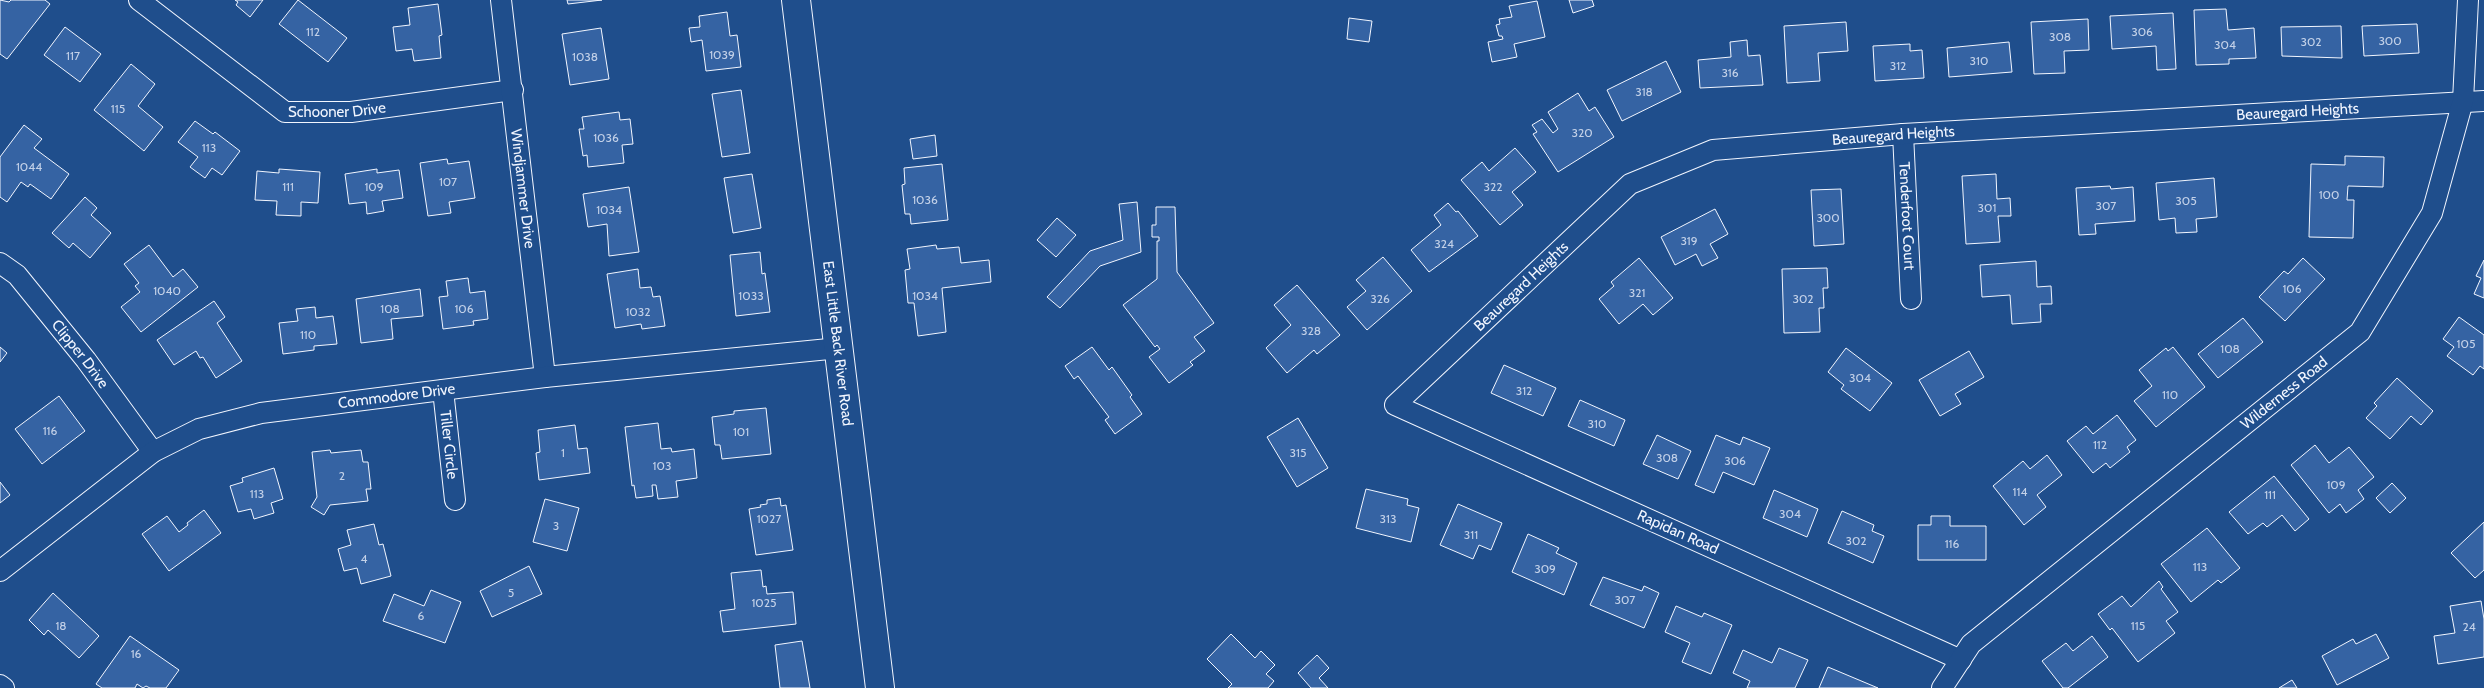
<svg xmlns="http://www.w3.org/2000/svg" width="2484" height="688" font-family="Cabin,sans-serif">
<rect width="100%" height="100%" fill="#1f4e8c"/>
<!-- building -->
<path fill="#3563a3" stroke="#f2f6ff" d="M 0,0 L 9,2 L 11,0 L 45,0 L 50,4 L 7,59 L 0,54 Z
M 235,0 L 263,0 L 250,17 L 236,5 L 238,2 Z
M 298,0 L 347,38 L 328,62 L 279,24 Z
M 567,0 L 602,0 L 568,4 Z
M 1569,0 L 1592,0 L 1594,6 L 1573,13 Z
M 1537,1 L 1545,37 L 1514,44 L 1517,57 L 1492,62 L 1488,42 L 1503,39 L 1502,36 L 1499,36 L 1496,25 L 1500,24 L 1499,19 L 1512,17 L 1509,6 Z
M 438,4 L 442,35 L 439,36 L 441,58 L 414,61 L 412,49 L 396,51 L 393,27 L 410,25 L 408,8 Z
M 2226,9 L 2228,30 L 2254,28 L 2256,58 L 2229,59 L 2229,64 L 2196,65 L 2194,10 Z
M 727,12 L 730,36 L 737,35 L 741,67 L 706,71 L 702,40 L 691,42 L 689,28 L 700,27 L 699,16 Z
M 2173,13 L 2176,69 L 2157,70 L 2156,46 L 2112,49 L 2110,16 Z
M 1349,18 L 1372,21 L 1369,42 L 1347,39 Z
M 2088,19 L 2089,50 L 2064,51 L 2065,73 L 2034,74 L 2031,22 Z
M 1846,22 L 1848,51 L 1818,53 L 1820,81 L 1787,83 L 1784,26 Z
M 2417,24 L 2419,53 L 2364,56 L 2362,26 Z
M 2341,26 L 2342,58 L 2282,56 L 2281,27 Z
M 65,27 L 101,54 L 80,82 L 44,55 Z
M 601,28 L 609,79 L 570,85 L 562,34 Z
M 1747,40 L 1748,56 L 1760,55 L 1763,85 L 1700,88 L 1698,60 L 1731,57 L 1730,42 Z
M 2009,42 L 2012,72 L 1949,77 L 1947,48 Z
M 1910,44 L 1910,51 L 1922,50 L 1924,78 L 1875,81 L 1873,46 Z
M 1666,61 L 1681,92 L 1622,121 L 1607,90 Z
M 131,64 L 155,84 L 138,106 L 163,127 L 144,151 L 94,110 Z
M 741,90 L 750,153 L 722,157 L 712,94 Z
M 1578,93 L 1589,111 L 1595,107 L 1614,137 L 1558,172 L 1533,134 L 1537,132 L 1532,125 L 1542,119 L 1553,133 L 1558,129 L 1548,112 Z
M 619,112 L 620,120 L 630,119 L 633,144 L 622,145 L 624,163 L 588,167 L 587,155 L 583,156 L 579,129 L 584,129 L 582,117 Z
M 195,121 L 213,134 L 215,132 L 240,151 L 222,175 L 212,168 L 205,178 L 190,167 L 198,157 L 178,142 Z
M 24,125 L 42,139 L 34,148 L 69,174 L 51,199 L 30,184 L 28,187 L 21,182 L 7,202 L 0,197 L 0,157 Z
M 935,135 L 937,156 L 913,159 L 910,139 Z
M 1515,148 L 1536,172 L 1512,192 L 1523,205 L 1500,225 L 1461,180 L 1482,162 L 1489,171 Z
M 2345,156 L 2384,157 L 2383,187 L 2348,186 L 2347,200 L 2354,200 L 2353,238 L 2309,237 L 2311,164 L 2345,165 Z
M 447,159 L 448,164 L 469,161 L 475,198 L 449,202 L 451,213 L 428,216 L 420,163 Z
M 942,164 L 948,220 L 911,224 L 910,214 L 905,214 L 902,185 L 905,184 L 904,168 Z
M 279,169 L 320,172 L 318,203 L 301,202 L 301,216 L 276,215 L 277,201 L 255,200 L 257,171 L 279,173 Z
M 377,169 L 377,173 L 399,170 L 403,198 L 382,201 L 384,211 L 367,214 L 366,202 L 349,204 L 345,174 Z
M 752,174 L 761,228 L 733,233 L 724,178 Z
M 1996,174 L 1997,199 L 2010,198 L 2011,216 L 1998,216 L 2000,242 L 1966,244 L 1962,176 Z
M 2214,178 L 2217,217 L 2196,219 L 2197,232 L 2176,233 L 2175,218 L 2159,220 L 2156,183 Z
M 2110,186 L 2111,189 L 2133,187 L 2135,221 L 2095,224 L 2096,234 L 2079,235 L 2076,188 Z
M 629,187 L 639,252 L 609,256 L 607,224 L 588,227 L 583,194 Z
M 1841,189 L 1844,244 L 1814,246 L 1811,190 Z
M 85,197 L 97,208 L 91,215 L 111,233 L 90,258 L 73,243 L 69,248 L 52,233 Z
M 1137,202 L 1141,252 L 1100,266 L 1060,308 L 1047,297 L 1090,251 L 1123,240 L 1119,204 Z
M 1448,203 L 1456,212 L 1458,211 L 1478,236 L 1429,272 L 1411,250 L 1441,225 L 1434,215 Z
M 1156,207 L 1175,207 L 1177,272 L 1214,323 L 1194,337 L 1205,351 L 1190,362 L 1193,365 L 1169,383 L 1149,357 L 1160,349 L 1157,345 L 1155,347 L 1123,305 L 1157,279 L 1157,241 L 1159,241 L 1159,237 L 1152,237 L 1152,225 L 1156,225 Z
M 1715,209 L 1728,234 L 1710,244 L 1718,258 L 1702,266 L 1696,254 L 1675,265 L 1661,237 Z
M 1057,218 L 1076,235 L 1056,257 L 1037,240 Z
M 149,245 L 173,277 L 183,269 L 198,287 L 141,332 L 121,307 L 140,292 L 135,286 L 139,283 L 124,264 Z
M 936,245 L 937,249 L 959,247 L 961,263 L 989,260 L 991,282 L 942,288 L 946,332 L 918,336 L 914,303 L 908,303 L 905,270 L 910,269 L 907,249 Z
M 760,252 L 762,274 L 765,273 L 770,312 L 736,316 L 730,255 Z
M 1383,257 L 1412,291 L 1367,330 L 1347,307 L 1366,291 L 1356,280 Z
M 1639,258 L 1673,298 L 1653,315 L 1643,304 L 1619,324 L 1599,299 L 1614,286 L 1611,282 Z
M 2303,258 L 2325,279 L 2285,321 L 2259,297 L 2284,271 L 2288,274 Z
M 2484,260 L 2484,298 L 2474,294 L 2481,278 L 2476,276 Z
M 2036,261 L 2037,287 L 2051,286 L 2052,304 L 2040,304 L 2041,322 L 2012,324 L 2010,295 L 1982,297 L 1980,265 Z
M 1827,268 L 1828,288 L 1823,288 L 1824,308 L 1819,308 L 1820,332 L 1784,333 L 1782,269 Z
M 638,269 L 640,288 L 651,287 L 653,297 L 660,296 L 665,326 L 642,329 L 641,324 L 615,328 L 607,274 Z
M 468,278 L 470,293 L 485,291 L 488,319 L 473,321 L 474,325 L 443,329 L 439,297 L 448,296 L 446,281 Z
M 1297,285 L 1340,335 L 1317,354 L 1314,350 L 1287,373 L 1266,348 L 1291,325 L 1274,305 Z
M 420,289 L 423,316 L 391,319 L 393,339 L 361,343 L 356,299 Z
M 214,301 L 225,317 L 217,323 L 242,361 L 216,378 L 203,357 L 200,358 L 196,351 L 174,365 L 157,340 Z
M 315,307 L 316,318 L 333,316 L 337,344 L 314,346 L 314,350 L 283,354 L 279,323 L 298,321 L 296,309 Z
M 2459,317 L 2484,335 L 2484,369 L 2480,366 L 2473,375 L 2447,356 L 2454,347 L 2443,339 Z
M 2243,318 L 2263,342 L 2218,378 L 2198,354 Z
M 0,347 L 7,353 L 0,362 Z
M 1092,347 L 1109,370 L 1112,367 L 1132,395 L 1130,397 L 1142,414 L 1115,434 L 1105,420 L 1109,417 L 1078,376 L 1074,379 L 1065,366 Z
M 2173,347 L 2205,387 L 2156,427 L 2134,401 L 2152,386 L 2139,370 L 2166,348 L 2168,351 Z
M 1846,348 L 1892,383 L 1870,411 L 1841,389 L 1844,385 L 1828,372 Z
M 1969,351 L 1984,377 L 1955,394 L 1961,404 L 1940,416 L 1919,380 Z
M 1504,365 L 1556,388 L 1543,416 L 1491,393 Z
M 2397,378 L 2433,411 L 2421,425 L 2411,416 L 2390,439 L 2366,418 L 2377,406 L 2374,403 Z
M 59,396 L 85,431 L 42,464 L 15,429 Z
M 1580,400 L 1625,420 L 1614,446 L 1568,426 Z
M 766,408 L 771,454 L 722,459 L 720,445 L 715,445 L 712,417 L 734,414 L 734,411 Z
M 2117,415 L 2136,440 L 2127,447 L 2130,452 L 2110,468 L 2106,463 L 2093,473 L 2067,441 L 2086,426 L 2093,434 Z
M 1298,418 L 1328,468 L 1297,487 L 1267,437 Z
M 658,423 L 661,449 L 671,448 L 672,452 L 694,449 L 697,478 L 676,481 L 678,497 L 658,499 L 656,485 L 652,485 L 653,496 L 636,498 L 634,485 L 632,486 L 625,427 Z
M 575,425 L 578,449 L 587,448 L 590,473 L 539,480 L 536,453 L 540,452 L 538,430 Z
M 1657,435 L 1691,451 L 1678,479 L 1643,464 Z
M 1716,435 L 1740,445 L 1743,437 L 1770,448 L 1754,485 L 1723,472 L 1714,493 L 1695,485 Z
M 2315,445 L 2329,463 L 2349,447 L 2374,477 L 2358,490 L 2364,499 L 2346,513 L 2340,504 L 2329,513 L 2291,465 Z
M 330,450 L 331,453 L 361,450 L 363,462 L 368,462 L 371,489 L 366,489 L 368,501 L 330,505 L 324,515 L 311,507 L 317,497 L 312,452 Z
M 2047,455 L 2062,475 L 2037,495 L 2046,507 L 2024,525 L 1993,486 L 2023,461 L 2030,469 Z
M 274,468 L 283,499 L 271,503 L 274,513 L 254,519 L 251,509 L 238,512 L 230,486 L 243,482 L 242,478 Z
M 2274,476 L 2309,519 L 2295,531 L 2282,515 L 2267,527 L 2263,523 L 2248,534 L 2229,512 Z
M 0,482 L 10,495 L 0,503 Z
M 2392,483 L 2406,498 L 2390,513 L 2376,498 Z
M 1366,489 L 1408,499 L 1407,505 L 1419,508 L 1411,542 L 1356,528 Z
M 1774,490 L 1818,509 L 1807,537 L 1763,518 Z
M 780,498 L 781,506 L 786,505 L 793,550 L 756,555 L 749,509 L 761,507 L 760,505 L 767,504 L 767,500 Z
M 545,499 L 579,508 L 567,551 L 533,542 Z
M 1458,504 L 1502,523 L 1491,550 L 1479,545 L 1473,559 L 1440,545 Z
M 204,510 L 221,533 L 169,571 L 142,534 L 167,516 L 179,532 L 188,525 L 187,523 Z
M 1842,511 L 1874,525 L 1872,531 L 1884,536 L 1873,563 L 1828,543 Z
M 1931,516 L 1950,516 L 1950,526 L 1986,526 L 1986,560 L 1918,560 L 1918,525 L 1931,525 Z
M 2484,522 L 2484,570 L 2475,578 L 2451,553 Z
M 374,524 L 379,545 L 383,544 L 391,576 L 361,584 L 357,568 L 344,571 L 338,549 L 351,545 L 347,530 Z
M 2207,528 L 2240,568 L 2221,583 L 2218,580 L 2191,602 L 2161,564 Z
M 1528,534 L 1559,548 L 1556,553 L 1577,563 L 1564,595 L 1512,572 Z
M 529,566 L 542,594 L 492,617 L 480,591 Z
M 761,570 L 763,587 L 766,586 L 767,594 L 793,592 L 796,624 L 723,632 L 720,611 L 735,609 L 731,573 Z
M 1603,577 L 1642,591 L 1644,586 L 1659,593 L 1644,628 L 1590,605 Z
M 2159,581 L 2163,587 L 2161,589 L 2178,612 L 2166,621 L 2175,633 L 2138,662 L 2112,628 L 2110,630 L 2098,614 L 2122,596 L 2131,607 Z
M 431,590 L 461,602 L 445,643 L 383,621 L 394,594 L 424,606 Z
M 53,593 L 99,636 L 79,658 L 48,630 L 44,635 L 29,620 Z
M 2481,601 L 2484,619 L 2484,657 L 2438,664 L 2434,636 L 2455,633 L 2450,606 Z
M 1676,606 L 1702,617 L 1704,613 L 1732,625 L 1711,674 L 1682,662 L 1690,643 L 1665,632 Z
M 1231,634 L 1255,658 L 1261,651 L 1275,665 L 1266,674 L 1274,681 L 1268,688 L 1228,688 L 1232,684 L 1207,659 Z
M 2376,634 L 2389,658 L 2337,685 L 2322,656 L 2353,639 L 2356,644 Z
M 130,636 L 179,670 L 166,688 L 150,688 L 146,686 L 143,688 L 137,684 L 135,688 L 102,688 L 96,684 Z
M 2092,636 L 2108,657 L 2068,688 L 2063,688 L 2042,661 L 2066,643 L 2073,651 Z
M 802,641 L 810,688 L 780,688 L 775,645 Z
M 1779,648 L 1808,660 L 1795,688 L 1747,688 L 1750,681 L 1733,673 L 1743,650 L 1772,663 Z
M 1317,655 L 1329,668 L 1319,678 L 1328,688 L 1311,688 L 1298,673 Z
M 1828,667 L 1878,688 L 1819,688 Z
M 2292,680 L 2297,688 L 2279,688 Z"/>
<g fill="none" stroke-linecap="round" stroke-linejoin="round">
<!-- street casing -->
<g stroke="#f2f6ff" stroke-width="22">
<g id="street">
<path id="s1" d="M 139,0 L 285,112 L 351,112 L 513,90"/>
<path id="s2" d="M 501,0 L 545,377"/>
<path id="s3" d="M 1903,134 L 1911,299"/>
<path id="s4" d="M 0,263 L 17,275 L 86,360 L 153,452"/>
<path id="s5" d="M 443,390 L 455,500"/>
<path id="s6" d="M 0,571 L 153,452 L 199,429 L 261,413 L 545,377 L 839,348"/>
<path id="s7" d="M 1961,660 L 1395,405 L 1630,184 L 1713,150 L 1903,134 L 2484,101"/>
<path d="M 0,685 L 4,688"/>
<path id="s8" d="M 1942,688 L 1971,644 L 2360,332 L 2432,213 L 2463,101 L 2468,0"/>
</g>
</g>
<!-- secondary casing -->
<g stroke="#f2f6ff" stroke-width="30">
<g id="secondary">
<path id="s9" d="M 796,0 L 880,688"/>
</g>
</g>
<!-- street -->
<use href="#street" stroke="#1f4e8c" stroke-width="20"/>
<!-- secondary -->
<use href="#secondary" stroke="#1f4e8c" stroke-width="28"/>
</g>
<g text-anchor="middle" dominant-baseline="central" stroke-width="4" stroke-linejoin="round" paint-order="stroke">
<!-- number labels -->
<g font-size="12" fill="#c3d1e8">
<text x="313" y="31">112</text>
<text x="2142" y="31">306</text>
<text x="2060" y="36">308</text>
<text x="2390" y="40">300</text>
<text x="2311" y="41">302</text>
<text x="2225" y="44">304</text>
<text x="722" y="54">1039</text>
<text x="73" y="55">117</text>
<text x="585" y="56">1038</text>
<text x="1979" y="60">310</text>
<text x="1898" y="65">312</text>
<text x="1730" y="72">316</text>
<text x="1644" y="91">318</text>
<text x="118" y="108">115</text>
<text x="1582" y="132">320</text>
<text x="606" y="137">1036</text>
<text x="209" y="147">113</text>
<text x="29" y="166">1044</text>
<text x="448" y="181">107</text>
<text x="288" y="186">111</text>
<text x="374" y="186">109</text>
<text x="1493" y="186">322</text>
<text x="2329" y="194">100</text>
<text x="925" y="199">1036</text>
<text x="2186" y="200">305</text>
<text x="2106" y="205">307</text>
<text x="1987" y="207">301</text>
<text x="609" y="209">1034</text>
<text x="1828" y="217">300</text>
<text x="1689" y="240">319</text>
<text x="1444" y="243">324</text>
<text x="2292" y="288">106</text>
<text x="167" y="290">1040</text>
<text x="1637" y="292">321</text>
<text x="751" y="295">1033</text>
<text x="925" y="295">1034</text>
<text x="1380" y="298">326</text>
<text x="1803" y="298">302</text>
<text x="390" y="308">108</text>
<text x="464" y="308">106</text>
<text x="638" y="311">1032</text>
<text x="1311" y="330">328</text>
<text x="308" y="334">110</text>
<text x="2466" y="343">105</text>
<text x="2230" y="348">108</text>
<text x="1860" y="377">304</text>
<text x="1524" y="390">312</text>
<text x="2170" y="394">110</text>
<text x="1597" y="423">310</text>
<text x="50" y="430">116</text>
<text x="741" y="431">101</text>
<text x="2100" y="444">112</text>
<text x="563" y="452">1</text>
<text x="1298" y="452">315</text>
<text x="1667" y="457">308</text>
<text x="1735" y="460">306</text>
<text x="662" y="465">103</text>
<text x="342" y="475">2</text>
<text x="2336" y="484">109</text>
<text x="2020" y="491">114</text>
<text x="257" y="493">113</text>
<text x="2270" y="494">111</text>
<text x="1790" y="513">304</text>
<text x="769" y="518">1027</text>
<text x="1388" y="518">313</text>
<text x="556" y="525">3</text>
<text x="1471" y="534">311</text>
<text x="1856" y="540">302</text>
<text x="1952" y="543">116</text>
<text x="364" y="558">4</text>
<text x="2200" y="566">113</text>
<text x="1545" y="568">309</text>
<text x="511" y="592">5</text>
<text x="1625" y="599">307</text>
<text x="764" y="602">1025</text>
<text x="421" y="615">6</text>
<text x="61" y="625">18</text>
<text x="2138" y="625">115</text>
<text x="2469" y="626">24</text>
<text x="136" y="653">16</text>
</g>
<!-- street labels -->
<g font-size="15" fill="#f2f6ff" stroke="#1f4e8c">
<text stroke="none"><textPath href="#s1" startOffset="236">Schooner Drive</textPath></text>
<text stroke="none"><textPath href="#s7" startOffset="1619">Beauregard Heights</textPath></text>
<text stroke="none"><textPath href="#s7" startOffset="1214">Beauregard Heights</textPath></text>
<text stroke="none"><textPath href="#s2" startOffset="190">Windjammer Drive</textPath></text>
<text stroke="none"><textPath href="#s3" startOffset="82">Tenderfoot Court</textPath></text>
<text stroke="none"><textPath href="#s7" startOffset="794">Beauregard Heights</textPath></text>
<text stroke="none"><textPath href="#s9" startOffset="346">East Little Back River Road</textPath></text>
<text stroke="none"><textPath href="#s4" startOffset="122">Clipper Drive</textPath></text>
<text stroke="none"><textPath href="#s8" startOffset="454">Wilderness Road</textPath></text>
<text stroke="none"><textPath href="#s6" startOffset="446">Commodore Drive</textPath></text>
<text stroke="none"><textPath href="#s5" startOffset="55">Tiller Circle</textPath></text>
<text transform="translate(1678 532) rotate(24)">Rapidan Road</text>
</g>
</g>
</svg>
